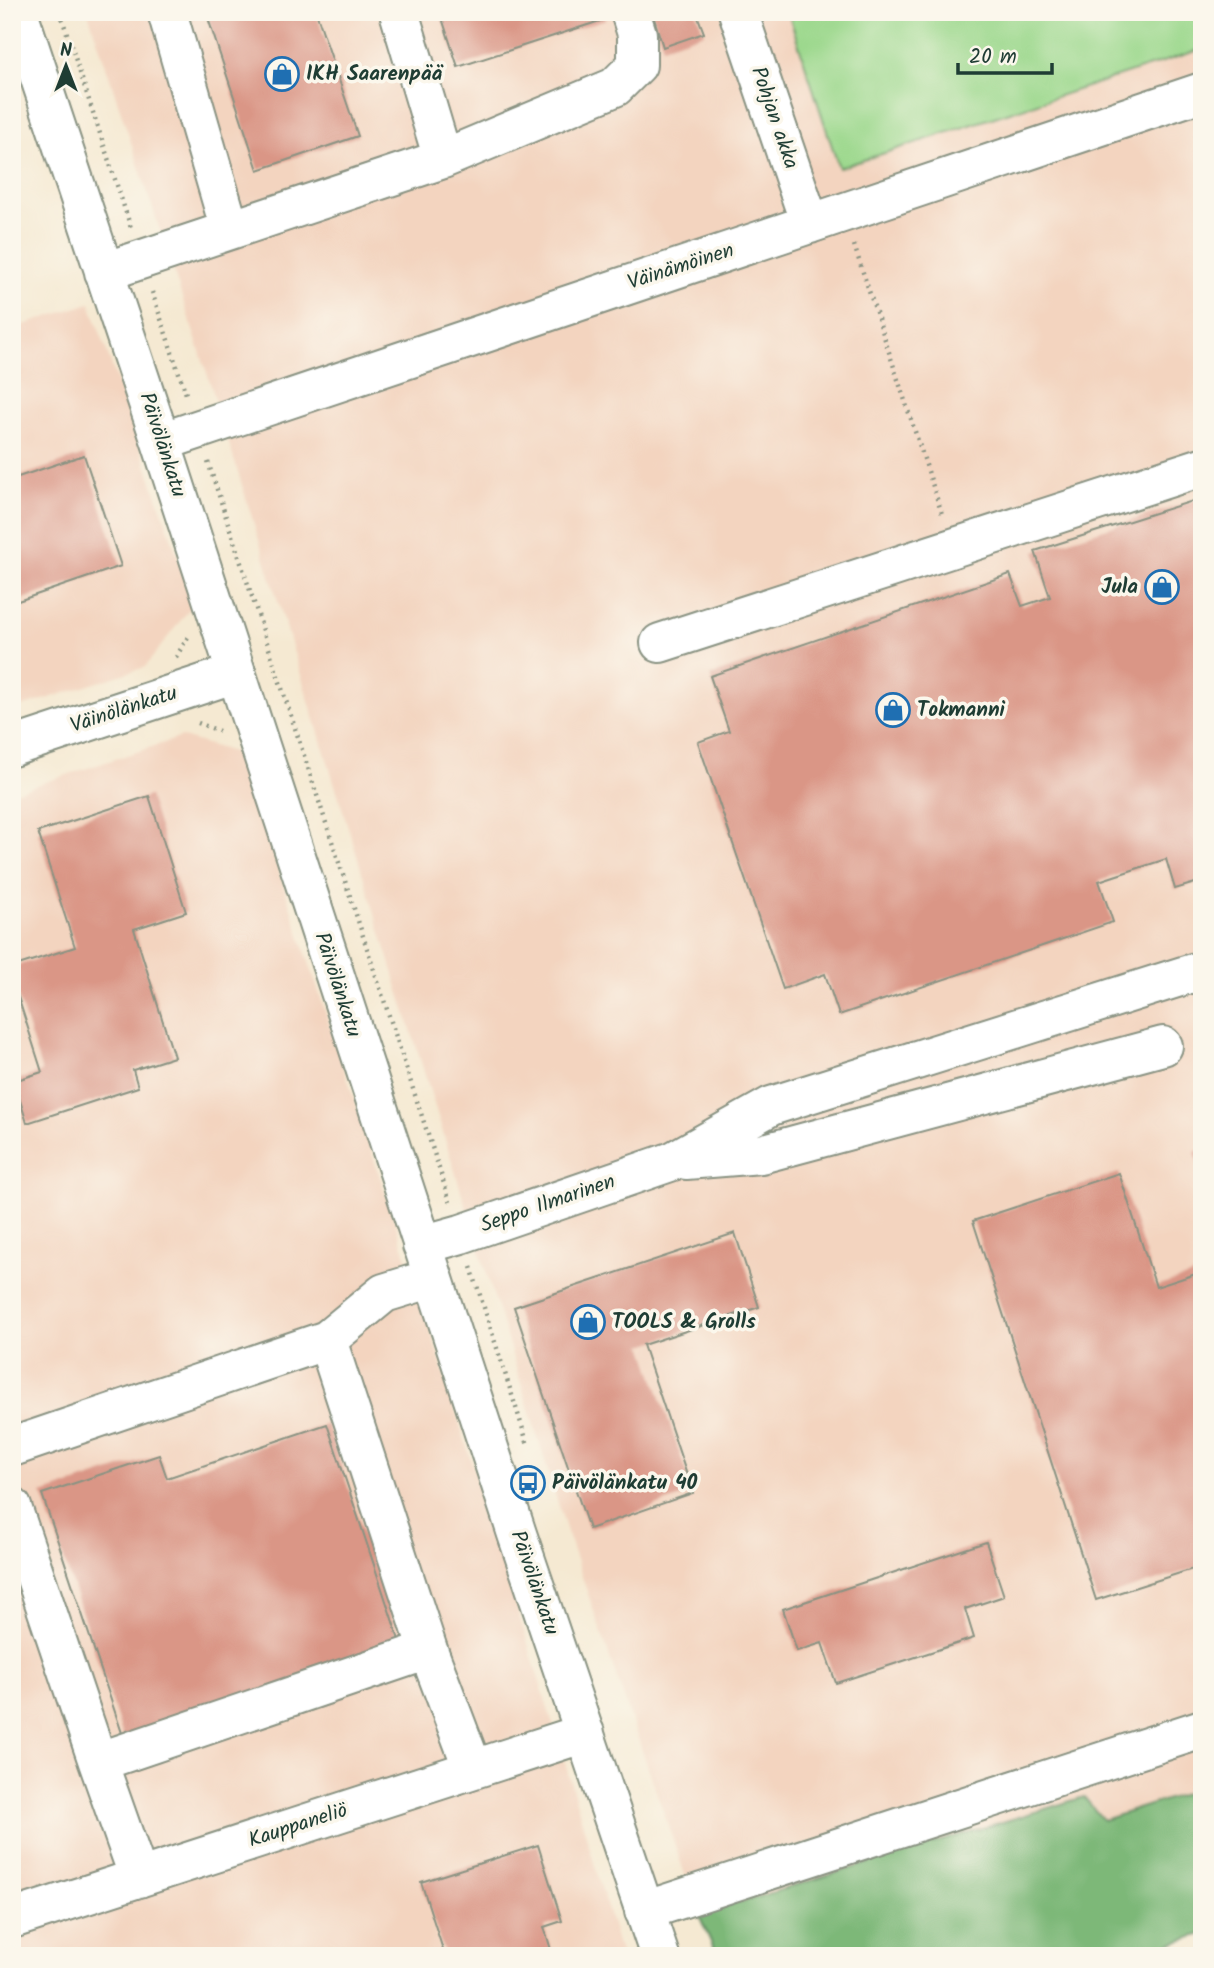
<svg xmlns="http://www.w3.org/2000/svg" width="1214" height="1968" font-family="Kalam,sans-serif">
<rect width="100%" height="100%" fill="#fbf7ec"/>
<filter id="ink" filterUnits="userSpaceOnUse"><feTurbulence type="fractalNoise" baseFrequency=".0143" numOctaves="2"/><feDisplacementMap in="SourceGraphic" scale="14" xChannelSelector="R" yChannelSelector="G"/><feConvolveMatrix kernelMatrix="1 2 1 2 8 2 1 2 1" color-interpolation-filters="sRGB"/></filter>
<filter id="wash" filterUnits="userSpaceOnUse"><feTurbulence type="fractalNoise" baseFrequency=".00686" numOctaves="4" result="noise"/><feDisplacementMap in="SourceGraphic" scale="28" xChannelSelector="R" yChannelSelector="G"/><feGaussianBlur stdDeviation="1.57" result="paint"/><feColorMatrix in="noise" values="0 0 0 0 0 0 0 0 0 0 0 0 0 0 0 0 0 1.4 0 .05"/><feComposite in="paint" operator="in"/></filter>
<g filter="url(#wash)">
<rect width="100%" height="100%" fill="#f5e9d2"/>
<!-- built -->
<path fill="#f3d4bf" d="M 88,12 L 788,12 L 839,168 L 1202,49 L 1202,1788 L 1103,1820 L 1083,1797 L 699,1915 L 572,1548 L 209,379 Z
M 90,303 L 194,603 L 145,667 L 12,710 L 12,329 Z
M 182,737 L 240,754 L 429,1325 L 568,1773 L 621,1956 L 12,1956 L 12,793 Z"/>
<!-- green -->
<path fill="#9cd88d" stroke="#5e8a60" stroke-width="2" d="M 788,12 L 1202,12 L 1202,49 L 839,168 Z"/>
<!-- forest -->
<path fill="#7db878" stroke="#4e7a56" stroke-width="2" d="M 1202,1788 L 1202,1934 L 1134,1956 L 717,1956 L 699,1915 L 1084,1797 L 1103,1820 Z"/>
<g id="blocks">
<!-- building -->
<path fill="#da9686" d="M 206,12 L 316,12 L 358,136 L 258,170 Z
M 440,12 L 604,12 L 606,19 L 458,67 Z
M 652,12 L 696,12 L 704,33 L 663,47 Z
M 84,455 L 121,566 L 12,603 L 12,479 Z
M 1202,498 L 1202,881 L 1175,889 L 1166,859 L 1099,881 L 1113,922 L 839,1015 L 825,974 L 783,989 L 698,742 L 729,731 L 710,676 L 1010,574 L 1022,606 L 1050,597 L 1035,551 Z
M 149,796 L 186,912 L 134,929 L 174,1057 L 133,1070 L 138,1087 L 27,1123 L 14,1081 L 42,1072 L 12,978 L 12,967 L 75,947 L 38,832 Z
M 1202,1149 L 1202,1172 L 1201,1172 L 1195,1152 Z
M 1119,1173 L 1156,1287 L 1202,1272 L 1202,1566 L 1096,1600 L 973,1221 Z
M 735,1233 L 759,1307 L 643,1345 L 693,1493 L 589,1529 L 514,1307 Z
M 327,1424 L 402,1649 L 125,1742 L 42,1494 L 159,1455 L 167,1478 Z
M 986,1542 L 1004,1596 L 965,1609 L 974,1638 L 836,1683 L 822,1643 L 797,1651 L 783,1609 Z
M 12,1810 L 19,1829 L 12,1831 Z
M 538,1845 L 562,1921 L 544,1927 L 553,1956 L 465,1956 L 464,1953 L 445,1956 L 421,1882 Z"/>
</g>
</g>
<g filter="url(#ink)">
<use href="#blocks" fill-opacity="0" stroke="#8a9383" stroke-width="2"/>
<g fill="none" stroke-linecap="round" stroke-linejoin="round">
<!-- minor casing -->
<g stroke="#8a9383" stroke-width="42">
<path id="minor" d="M 18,12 L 161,442 L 517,1534 L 660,1956
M 167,12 L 230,230
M 399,12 L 443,159
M 738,12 L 810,224
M 104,272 L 443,159 L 615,87 L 637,65 L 637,34 L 630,12
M 161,442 L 1202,92
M 660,643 L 1202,467
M 12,747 L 236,673
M 686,1160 L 761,1154 L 1163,1046
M 422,1245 L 461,1234 L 673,1161 L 771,1106 L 1202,970
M 433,1278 L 384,1293 L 327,1340 L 428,1650 L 473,1769
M 12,1447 L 327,1340
M 12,1507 L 98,1762
M 139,1878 L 98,1762 L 428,1650
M 644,1911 L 1202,1729
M 12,1919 L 585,1733"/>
</g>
<!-- path -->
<path stroke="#8a9383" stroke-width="4.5" stroke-dasharray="2 5" stroke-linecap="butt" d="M 60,12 L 131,228
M 854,245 L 943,517
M 152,292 L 187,397
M 208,462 L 450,1202
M 176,657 L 188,637
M 198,723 L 219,731
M 471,1267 L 528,1445"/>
<!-- minor -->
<use href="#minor" stroke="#fff" stroke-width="38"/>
</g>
</g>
<!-- icons -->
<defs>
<g id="shop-ring" transform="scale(1.75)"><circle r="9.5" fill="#fbf7ec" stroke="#1f6fb2" stroke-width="1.5"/><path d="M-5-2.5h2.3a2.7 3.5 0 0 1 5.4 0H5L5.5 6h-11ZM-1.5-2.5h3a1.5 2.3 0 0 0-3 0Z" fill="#1f6fb2"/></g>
<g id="bus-ring" transform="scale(1.75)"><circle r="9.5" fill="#fbf7ec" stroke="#1f6fb2" stroke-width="1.5"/><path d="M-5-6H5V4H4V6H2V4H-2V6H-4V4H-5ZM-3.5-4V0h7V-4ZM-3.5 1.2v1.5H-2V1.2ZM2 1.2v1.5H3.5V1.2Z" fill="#1f6fb2"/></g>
</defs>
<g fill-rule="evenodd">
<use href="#shop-ring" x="282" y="74"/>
<use href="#shop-ring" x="1162" y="587"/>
<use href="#shop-ring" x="893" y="710"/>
<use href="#shop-ring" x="588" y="1322"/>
<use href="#bus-ring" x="528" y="1483"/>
</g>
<g text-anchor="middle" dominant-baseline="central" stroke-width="7" stroke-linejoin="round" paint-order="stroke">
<!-- poi labels -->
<g font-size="21" font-weight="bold" fill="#1f3d34" stroke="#fbf7ec" text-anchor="start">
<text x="306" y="74">IKH Saarenpää</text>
<text x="1138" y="587" text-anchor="end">Jula</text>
<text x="917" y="710">Tokmanni</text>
<text x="612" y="1322">TOOLS &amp; Grolls</text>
<text x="552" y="1483">Päivölänkatu 40</text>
</g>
<!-- street labels -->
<g font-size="21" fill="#1f3d34" stroke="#fbf7ec">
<text transform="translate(774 118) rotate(71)">Pohjan akka</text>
<text transform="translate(681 267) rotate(-18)">Väinämöinen</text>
<text transform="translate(162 445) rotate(72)">Päivölänkatu</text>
<text transform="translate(124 710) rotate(-18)">Väinölänkatu</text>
<text transform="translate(337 985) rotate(72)">Päivölänkatu</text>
<text transform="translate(548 1204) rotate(-19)">Seppo Ilmarinen</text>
<text transform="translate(534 1583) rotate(71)">Päivölänkatu</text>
<text transform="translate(298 1826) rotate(-18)">Kauppaneliö</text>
</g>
</g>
<!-- margin -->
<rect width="1214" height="1968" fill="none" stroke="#fbf7ec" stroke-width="42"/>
<!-- north arrow -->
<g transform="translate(66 66)" stroke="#fbf7ec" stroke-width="5" paint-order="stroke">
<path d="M0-5L12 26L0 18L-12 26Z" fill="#1f3d34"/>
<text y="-10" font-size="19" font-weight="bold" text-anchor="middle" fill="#1f3d34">N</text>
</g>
<!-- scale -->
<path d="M958 63v10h94v-10" fill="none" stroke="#1f3d34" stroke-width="3.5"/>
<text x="969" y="63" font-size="21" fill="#1f3d34" stroke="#fbf7ec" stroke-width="5" paint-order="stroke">20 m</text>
</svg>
